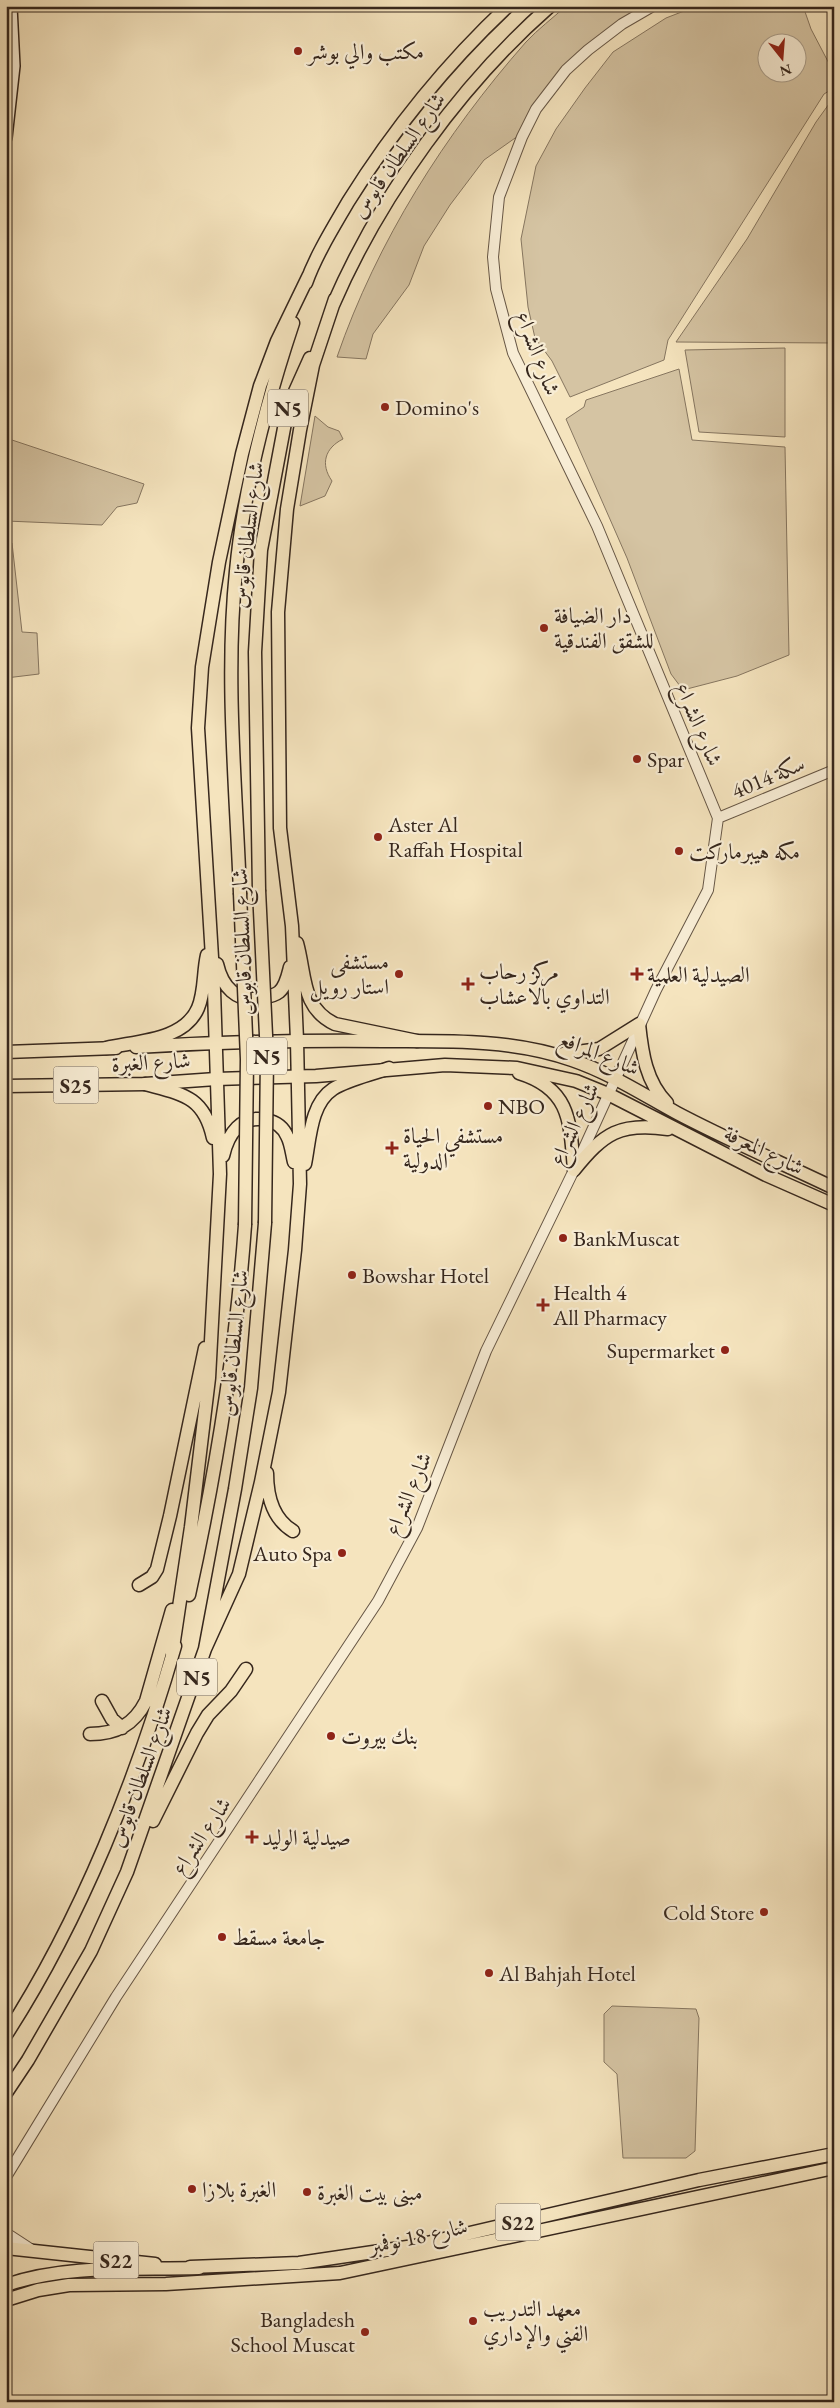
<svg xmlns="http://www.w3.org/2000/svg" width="840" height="2408" font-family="'EB Garamond',Amiri,serif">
<rect width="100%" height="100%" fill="#f5e4be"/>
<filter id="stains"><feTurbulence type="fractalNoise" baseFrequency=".004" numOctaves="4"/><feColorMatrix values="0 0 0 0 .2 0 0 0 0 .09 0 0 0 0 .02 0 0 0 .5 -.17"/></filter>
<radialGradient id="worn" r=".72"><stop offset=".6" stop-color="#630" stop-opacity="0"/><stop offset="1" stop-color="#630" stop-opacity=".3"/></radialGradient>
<!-- green -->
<path fill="#d5c4a3" stroke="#867660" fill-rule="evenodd" d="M 566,6 L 646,6 L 586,47 L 518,136 L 484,160 L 450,205 L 424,246 L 409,285 L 373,334 L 366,359 L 337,357 C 377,241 445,134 526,42 C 538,29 553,18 566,6 Z
M 697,6 L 803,6 L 811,29 L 834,73 L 834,88 L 824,94 L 668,340 L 664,360 L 570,397 L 552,361 L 535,338 L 528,307 L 521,239 L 536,166 L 556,129 L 585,88 L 613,52 L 666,18 ZM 798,42 L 798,72 L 768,72 L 768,42 Z
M 834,97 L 834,343 L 676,342 L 747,239 L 816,122 Z
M 785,348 L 785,437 L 699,432 L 685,350 Z
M 679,369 L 692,440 L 785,447 L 789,655 L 737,676 L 683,690 L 671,674 L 627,558 L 566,419 L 584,407 L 586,400 Z
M 315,416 L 328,427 L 339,431 L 343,439 C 325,448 320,464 332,481 L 325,496 L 300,506 Z
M 6,438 L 144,484 L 137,503 L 117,507 L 102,525 L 6,521 Z
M 6,543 L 12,543 L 22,632 L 37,633 L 39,674 L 6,678 Z
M 612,2006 L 696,2009 L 699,2018 L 695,2151 L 686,2158 L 623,2158 L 617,2074 L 604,2062 L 604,2014 Z"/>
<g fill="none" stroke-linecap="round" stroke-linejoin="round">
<!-- tertiary casing -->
<g stroke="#665645" stroke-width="12">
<path id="tertiary" d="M 718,818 L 834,770
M 6,2177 L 116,1997 L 378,1601 L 417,1528 L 486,1351 L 574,1170 L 656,990 L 708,890 L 718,818 L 597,526 L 513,353 L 496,289 L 493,257 L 499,197 L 522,137 L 536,109 L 566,70 L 588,50 L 622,24 L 653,6
M 6,2233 L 32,2250"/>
</g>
<!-- secondary casing -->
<g stroke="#36271d" stroke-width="14">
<path id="secondary" d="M 6,138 L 14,66 L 11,6"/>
</g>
<!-- primary casing -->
<g stroke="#36271d" stroke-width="15">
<path id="primary" d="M 136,1047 C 219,1042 302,1040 385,1041 C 447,1041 513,1039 572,1060 C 610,1073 642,1094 677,1113 C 728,1140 782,1163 834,1188
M 6,1052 L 116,1048
M 563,1054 L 599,1049 L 639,1024 C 642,1053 646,1082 667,1103
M 519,1073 C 571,1089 570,1122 574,1170
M 6,1086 L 145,1084 L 216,1079 L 316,1076 L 445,1065 L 517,1068 L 576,1081 L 608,1094 L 766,1175 L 834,1205
M 574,1170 C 604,1133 620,1122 668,1129
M 6,2248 L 155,2264
M 190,2267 L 299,2263 L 414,2246 L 699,2180 L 834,2154
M 6,2300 L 38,2290 L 69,2285 L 166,2284 L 340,2273 L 834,2168"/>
</g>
<!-- trunk casing -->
<g stroke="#36271d" stroke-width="15">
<path id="trunk" d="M 306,283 C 316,255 333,228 348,202 C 393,130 446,64 508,6
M 333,305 C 380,196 461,84 550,6
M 259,890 L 255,652 L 261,550 L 288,407 L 310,358
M 240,893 C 236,786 225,677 236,571 C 244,486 266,404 293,323
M 297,943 C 306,975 301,1008 335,1024 L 417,1041
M 217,964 C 222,986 236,1003 261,998 C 267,997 274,996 279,992 C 286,986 288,975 290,967
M 106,1048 C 136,1041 184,1041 198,1008 C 205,992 203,972 207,955
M 145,1084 C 182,1094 204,1096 213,1138
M 223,1156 C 228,1134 241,1114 267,1120 C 276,1122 283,1127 287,1136 C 291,1143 292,1154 294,1162
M 305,1164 C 310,1140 310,1104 333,1089 C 349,1079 371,1075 389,1068
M 267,1473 C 267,1496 273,1519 293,1531
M 139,1585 L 152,1577 L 157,1569 L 170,1516 L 205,1348
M 189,1595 C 216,1472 236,1351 245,1225
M 205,1649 L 239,1574 L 261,1482 L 279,1392 L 295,1250 L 300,1184 L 297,1040 L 292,926 L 280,828 L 278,612 L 287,509 L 300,430 L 313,365 L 335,299
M 172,1654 L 191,1527 L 209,1378 L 220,1174 L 214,990 L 198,728 L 202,667 L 219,562 L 242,454 L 260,386 L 277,341 L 309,275
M 102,1701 L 112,1719 L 122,1728
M 90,1734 C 116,1734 134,1725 146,1701 L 172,1610
M 153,1821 L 197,1733 L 208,1715 L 231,1691 L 246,1669
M 6,2035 C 81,1919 137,1778 175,1646
M 6,2093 L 28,2060 L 91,1951 L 127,1872 L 205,1649 L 235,1489 L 251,1388 L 265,1223
M 6,2285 C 67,2264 136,2270 199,2268"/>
</g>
<!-- tertiary -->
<use href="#tertiary" stroke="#f8edd5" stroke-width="10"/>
<!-- secondary -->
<use href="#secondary" stroke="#f8edd5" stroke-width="11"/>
<!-- primary -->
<use href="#primary" stroke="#f5e4be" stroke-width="12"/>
<!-- trunk -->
<use href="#trunk" stroke="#f5e4be" stroke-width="12"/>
<!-- trunk-bridge casing -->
<g stroke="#36271d" stroke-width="15" stroke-linecap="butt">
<path id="trunk-bridge" d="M 259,890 L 267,1056 L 265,1223
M 240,893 L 247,1059 L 245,1225"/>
</g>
<!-- trunk-bridge -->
<use href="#trunk-bridge" stroke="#f5e4be" stroke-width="12"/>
</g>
<!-- markers -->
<g fill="#8f2418" stroke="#f8edd5" stroke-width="2">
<circle cx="298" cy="51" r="5"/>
<circle cx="385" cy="407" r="5"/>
<circle cx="544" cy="628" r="5"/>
<circle cx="637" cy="759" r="5"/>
<circle cx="378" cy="837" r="5"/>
<circle cx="679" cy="851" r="5"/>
<circle cx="399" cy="974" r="5"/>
<path d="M634.5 966.5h5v5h5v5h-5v5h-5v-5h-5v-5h5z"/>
<path d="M465.5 976.5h5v5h5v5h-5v5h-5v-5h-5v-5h5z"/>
<circle cx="488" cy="1106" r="5"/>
<path d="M389.5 1140.5h5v5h5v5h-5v5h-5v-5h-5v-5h5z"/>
<circle cx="563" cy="1238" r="5"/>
<circle cx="352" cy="1275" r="5"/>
<path d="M540.5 1297.5h5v5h5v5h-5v5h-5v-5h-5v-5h5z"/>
<circle cx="725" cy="1350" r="5"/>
<circle cx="342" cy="1553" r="5"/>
<circle cx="331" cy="1736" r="5"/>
<path d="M249.5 1829.5h5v5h5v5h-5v5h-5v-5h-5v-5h5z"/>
<circle cx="764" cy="1912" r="5"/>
<circle cx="222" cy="1937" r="5"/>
<circle cx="489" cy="1973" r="5"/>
<circle cx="192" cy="2189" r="5"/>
<circle cx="307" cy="2192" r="5"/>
<circle cx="473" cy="2321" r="5"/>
<circle cx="365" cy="2332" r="5"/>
</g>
<g text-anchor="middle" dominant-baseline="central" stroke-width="4.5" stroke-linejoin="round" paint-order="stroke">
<!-- shield labels -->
<g fill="#f8edd5" stroke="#706254" stroke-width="1">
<rect x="268" y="389.5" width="40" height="37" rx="4"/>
<rect x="247" y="1037.5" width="40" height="37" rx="4"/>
<rect x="53.5" y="1066.5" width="45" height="37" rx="4"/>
<rect x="177" y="1658.5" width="40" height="37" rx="4"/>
<rect x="495.5" y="2203.5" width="45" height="37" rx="4"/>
<rect x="93.5" y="2241.5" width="45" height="37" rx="4"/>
</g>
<g font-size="21" font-weight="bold" fill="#36271d">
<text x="288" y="408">N5</text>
<text x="267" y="1056">N5</text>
<text x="76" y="1085">S25</text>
<text x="197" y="1677">N5</text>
<text x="518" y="2222">S22</text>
<text x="116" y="2260">S22</text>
</g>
<!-- poi labels -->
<g font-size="22" fill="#36271d" stroke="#f8edd5" text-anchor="start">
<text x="308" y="51">مكتب والي بوشر</text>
<text x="395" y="407">Domino's</text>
<text x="554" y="615">دار الضيافة<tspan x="554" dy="25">للشقق الفندقية</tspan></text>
<text x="647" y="759">Spar</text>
<text x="388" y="824">Aster Al<tspan x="388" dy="25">Raffah Hospital</tspan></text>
<text x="689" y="851">مكه هيبرماركت</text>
<text x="389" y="961" text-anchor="end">مستشفى<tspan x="389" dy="25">استار رويل</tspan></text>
<text x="479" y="971">مركز رحاب<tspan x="479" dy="25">التداوي بالاعشاب</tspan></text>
<text x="647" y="974">الصيدلية العلمية</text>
<text x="498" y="1106">NBO</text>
<text x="403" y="1135">مستشفي الحياة<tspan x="403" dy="25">الدولية</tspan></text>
<text x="573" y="1238">BankMuscat</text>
<text x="362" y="1275">Bowshar Hotel</text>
<text x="553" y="1292">Health 4<tspan x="553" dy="25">All Pharmacy</tspan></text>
<text x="715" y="1350" text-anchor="end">Supermarket</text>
<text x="332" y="1553" text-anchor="end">Auto Spa</text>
<text x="341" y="1736">بنك بيروت</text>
<text x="262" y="1837">صيدلية الوليد</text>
<text x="754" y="1912" text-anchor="end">Cold Store</text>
<text x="232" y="1937">جامعة مسقط</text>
<text x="499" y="1973">Al Bahjah Hotel</text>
<text x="202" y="2189">الغبرة بلازا</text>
<text x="317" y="2192">مبنى بيت الغبرة</text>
<text x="483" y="2308">معهد التدريب<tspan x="483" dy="25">الفني والإداري</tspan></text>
<text x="355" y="2319" text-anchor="end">Bangladesh<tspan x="355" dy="25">School Muscat</tspan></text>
</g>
<!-- street labels -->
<g font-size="22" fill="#36271d" stroke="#f8edd5">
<text transform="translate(398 155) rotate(-55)">شارع السلطان قابوس</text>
<text transform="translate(538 353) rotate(69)">شارع الشراع</text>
<text transform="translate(247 535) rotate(-83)">شارع السلطان قابوس</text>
<text transform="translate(699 724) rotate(67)">شارع الشراع</text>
<text transform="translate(768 777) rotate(-23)">سكة 4014</text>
<text transform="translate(242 942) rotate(-92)">شارع السلطان قابوس</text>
<text transform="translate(599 1053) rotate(22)">شارع المرافع</text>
<text transform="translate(151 1062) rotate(-3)">شارع الغبرة</text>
<text transform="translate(574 1124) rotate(-65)">شارع الشراع</text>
<text transform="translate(764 1150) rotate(26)">شارع المعرفة</text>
<text transform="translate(233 1343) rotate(-84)">شارع السلطان قابوس</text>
<text transform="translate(408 1494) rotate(-67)">شارع الشراع</text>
<text transform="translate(140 1777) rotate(-70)">شارع السلطان قابوس</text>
<text transform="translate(201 1836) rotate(-56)">شارع الشراع</text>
<text transform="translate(418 2236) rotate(-12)">شارع 18 نوفمبر</text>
</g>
</g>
<!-- margin -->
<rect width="840" height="2408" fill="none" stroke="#f5e4be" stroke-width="25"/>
<rect x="8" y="8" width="825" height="2393" fill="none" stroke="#36271d" stroke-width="2.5"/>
<rect x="12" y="12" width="815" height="2383" fill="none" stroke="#36271d"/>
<!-- north arrow -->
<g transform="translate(782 58) rotate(163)"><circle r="24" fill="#f8edd5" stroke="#aa9e8b"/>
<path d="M0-4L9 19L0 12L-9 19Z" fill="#8f2418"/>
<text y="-8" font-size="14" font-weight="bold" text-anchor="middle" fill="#36271d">N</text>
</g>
<rect width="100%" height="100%" filter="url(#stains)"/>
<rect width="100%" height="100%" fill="url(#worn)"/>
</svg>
